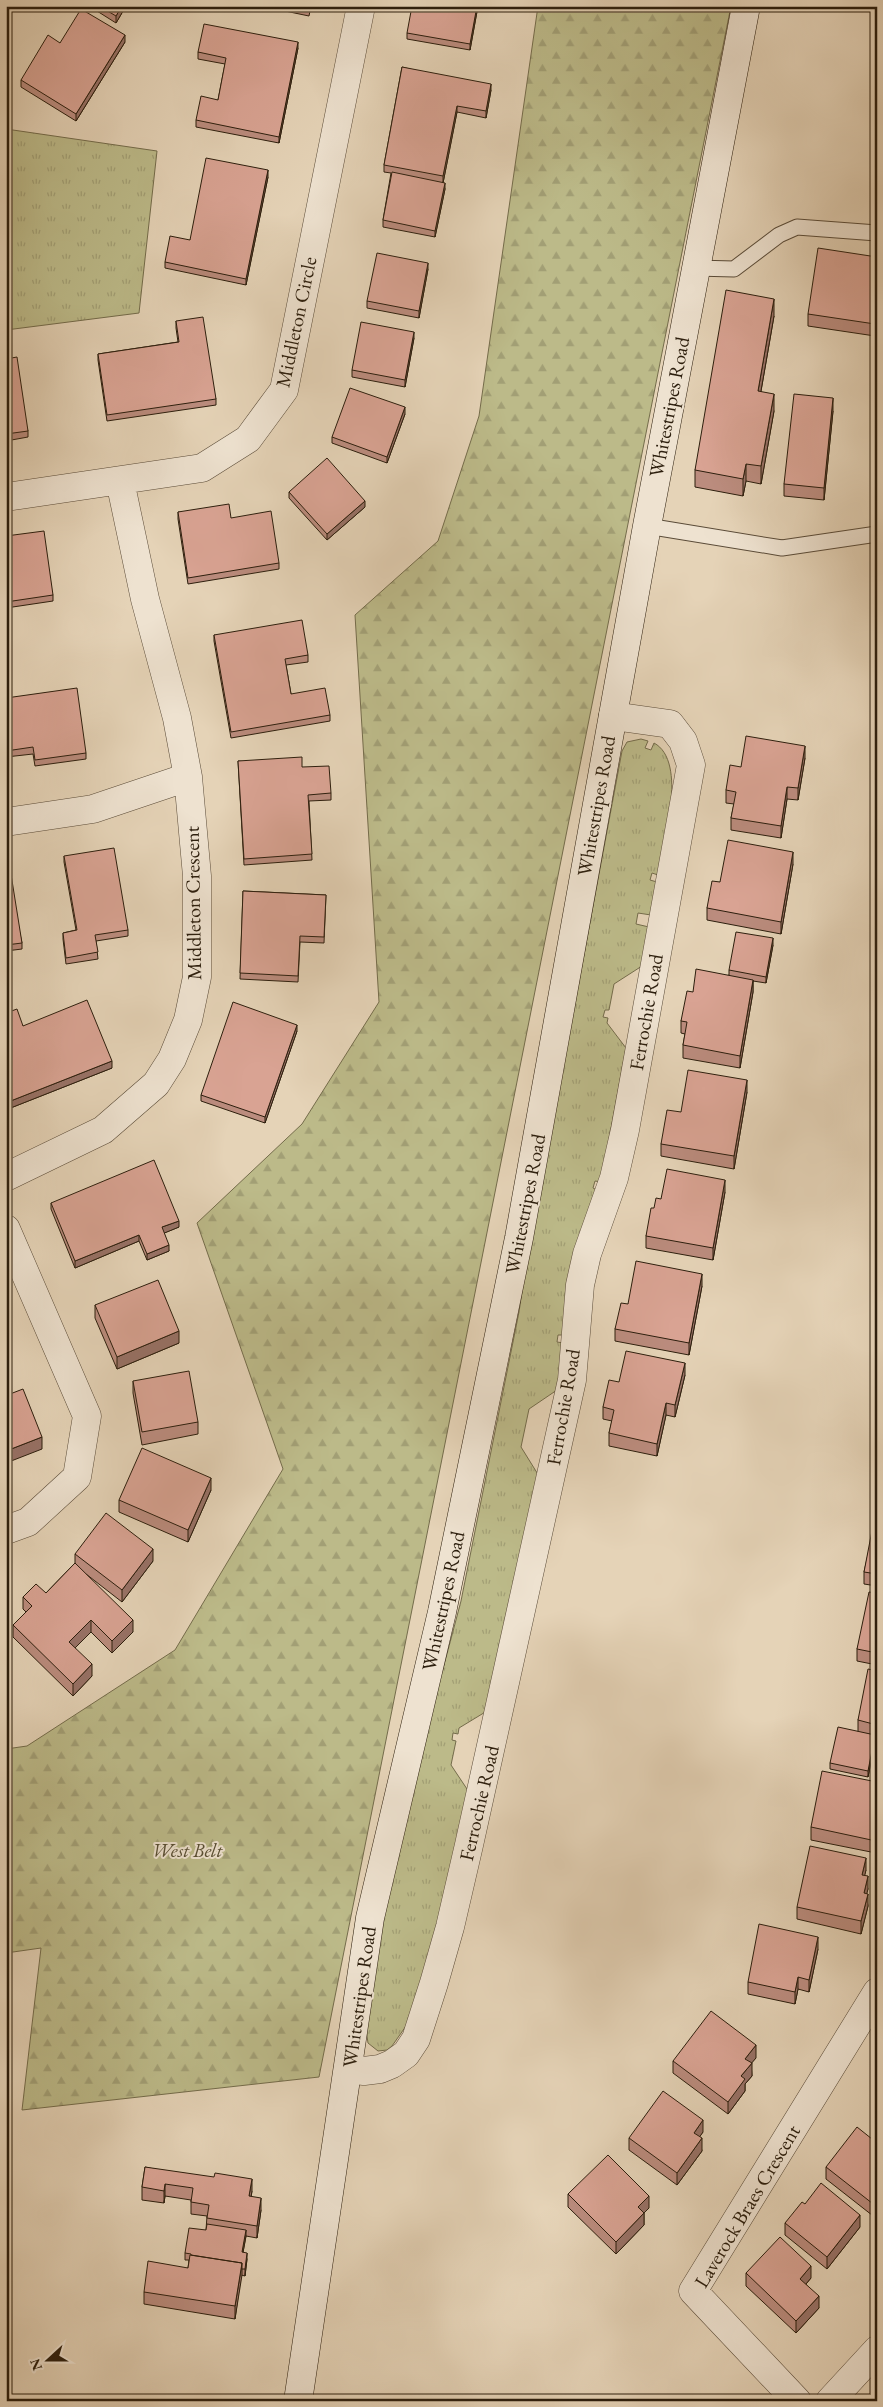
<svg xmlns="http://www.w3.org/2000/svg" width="883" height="2407" font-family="'EB Garamond',serif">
<defs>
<pattern id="grass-tufts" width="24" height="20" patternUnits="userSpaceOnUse" patternTransform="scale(1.25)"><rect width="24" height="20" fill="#bcba89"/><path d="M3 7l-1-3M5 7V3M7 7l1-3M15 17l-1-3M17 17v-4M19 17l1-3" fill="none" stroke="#a29f75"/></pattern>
<pattern id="forest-firs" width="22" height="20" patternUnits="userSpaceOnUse" patternTransform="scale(1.25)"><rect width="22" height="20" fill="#bcba89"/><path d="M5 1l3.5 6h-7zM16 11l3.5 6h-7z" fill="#a29f75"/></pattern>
</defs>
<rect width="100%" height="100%" fill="#e5d3b7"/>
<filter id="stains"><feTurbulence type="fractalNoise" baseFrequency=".004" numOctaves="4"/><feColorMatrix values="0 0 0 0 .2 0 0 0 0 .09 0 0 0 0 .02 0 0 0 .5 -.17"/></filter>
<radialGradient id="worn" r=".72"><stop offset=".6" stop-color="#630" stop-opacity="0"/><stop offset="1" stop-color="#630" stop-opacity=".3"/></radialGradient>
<!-- grass -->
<path fill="url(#grass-tufts)" stroke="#746c4b" d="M 6,129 L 157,151 L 139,313 L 6,330 Z
M 641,739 L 648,741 L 645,748 L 651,750 L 654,743 C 688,761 664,845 658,875 L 652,873 L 650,880 L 657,882 L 651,915 L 638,913 L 636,924 L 649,927 L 642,966 L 614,984 L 609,1010 L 605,1010 L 603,1017 L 608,1018 L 607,1023 L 626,1048 L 601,1182 L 595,1181 L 593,1188 L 599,1191 L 565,1335 L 558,1335 L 557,1342 L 564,1343 L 557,1390 L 529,1409 L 521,1447 L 539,1476 L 487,1711 L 459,1728 L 458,1734 L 453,1733 L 452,1740 L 456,1741 L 451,1765 L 469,1792 L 436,1941 L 406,2026 L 392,2046 L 387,2050 L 378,2051 L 368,2043 L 366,2029 L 379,1915 L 433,1696 L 443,1669 L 461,1601 L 519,1312 L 525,1271 L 622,751 L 627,742 Z"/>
<!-- forest -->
<path fill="url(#forest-firs)" stroke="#746c4b" d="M 538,6 L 731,6 L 319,2077 L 22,2110 L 41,1948 L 6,1953 L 6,1749 L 27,1746 L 175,1650 L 283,1469 L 197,1223 L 302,1124 L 379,1002 L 355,615 L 438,541 L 479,416 Z"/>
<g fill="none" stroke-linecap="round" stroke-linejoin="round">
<!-- lane casing -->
<g stroke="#5a4b38" stroke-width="17">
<path id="lane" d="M 695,268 L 734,269 L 779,235 L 797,227 L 877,233
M 647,526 L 782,548 L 877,534"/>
</g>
<!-- street casing -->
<g stroke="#5a4b38" stroke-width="29">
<path id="street" d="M 6,497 L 202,468 L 248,439 L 284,390 L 361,6
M 6,822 L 93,809 L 188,777
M 6,1177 L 103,1130 L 156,1084 L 172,1059 L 188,1020 L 197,977 L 197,876 L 188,777 L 177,718 L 145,599 L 120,481
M 6,1229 L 87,1416 L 77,1477 L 28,1522 L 6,1530
M 348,2069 L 364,2071 L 380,2069 L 392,2064 L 406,2054 L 416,2039 L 434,1983 L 450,1927 L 469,1845 L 572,1380 L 580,1285 L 587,1254 L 614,1178 L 625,1130 L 691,765 L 683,741 L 670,724 L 613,716
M 797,2401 L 693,2291 L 877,1992
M 830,2401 L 877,2350"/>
</g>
<!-- secondary casing -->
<g stroke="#2c1e0d" stroke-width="29">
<path id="secondary" d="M 298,2401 L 370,1918 L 442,1612 L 519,1238 L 647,526 L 746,6"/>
</g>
<!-- lane -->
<use href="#lane" stroke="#eee2d0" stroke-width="15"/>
<!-- street -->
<use href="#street" stroke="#eee2d0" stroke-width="28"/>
<!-- secondary -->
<use href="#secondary" stroke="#eee2d0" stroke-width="28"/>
</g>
<!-- wall -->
<path fill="#bb8c7e" stroke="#2c1e0d" d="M 89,6 L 126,6 L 116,23 Z
M 261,6 L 311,6 L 309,16 Z
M 478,6 L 470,50 L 407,39 L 407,33 Z
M 125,42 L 76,121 L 21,87 L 21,80 L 60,43 Z
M 298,48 L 279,143 L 196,127 L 196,120 L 218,100 L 225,64 L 198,59 L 198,52 Z
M 402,67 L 491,90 L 486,118 L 457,112 L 443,183 L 445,189 L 435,237 L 383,227 L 383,220 L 391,173 L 384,172 L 384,165 Z
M 268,177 L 246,285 L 165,268 L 165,262 L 190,240 Z
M 877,257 L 875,336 L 808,326 L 808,314 Z
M 428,269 L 419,318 L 367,308 L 367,301 Z
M 774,316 L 761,391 L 774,411 L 761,484 L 746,481 L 743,496 L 695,487 L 695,470 Z
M 176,321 L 216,399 L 216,405 L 107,421 L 98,360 L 98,354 L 178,342 L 176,328 Z
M 414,338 L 405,387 L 352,377 L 352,370 Z
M 6,359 L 28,431 L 28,437 L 6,441 Z
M 833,411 L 824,500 L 784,496 L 784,484 Z
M 405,414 L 387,463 L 332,443 L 332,437 Z
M 289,492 L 365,507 L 327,540 L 289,498 Z
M 178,512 L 231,518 L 279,563 L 279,569 L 188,584 L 178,519 Z
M 6,536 L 53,595 L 53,601 L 6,608 Z
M 214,635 L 308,655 L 308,662 L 286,665 L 291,694 L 330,715 L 330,721 L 231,738 L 214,641 Z
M 6,698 L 86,753 L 86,759 L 35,766 L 33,754 L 6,757 Z
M 805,758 L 798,800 L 787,799 L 781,838 L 731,830 L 731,818 L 734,804 L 726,803 L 726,790 L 741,767 Z
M 238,761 L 302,767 L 331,793 L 331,800 L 309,801 L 312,860 L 244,865 Z
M 64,856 L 128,930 L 128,936 L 96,941 L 98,959 L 66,964 L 63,939 L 63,933 L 76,930 L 64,862 Z
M 793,864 L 781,934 L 707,920 L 707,908 L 720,882 Z
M 6,869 L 22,943 L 22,949 L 6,951 Z
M 243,891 L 326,895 L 324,943 L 300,942 L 298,982 L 240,979 Z
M 773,945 L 766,983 L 753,981 L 753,992 L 740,1068 L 683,1058 L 683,1045 L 685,1034 L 681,1033 L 681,1021 L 693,992 L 729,975 L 729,970 Z
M 6,1013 L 23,1026 L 112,1068 L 8,1109 L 6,1104 Z
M 297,1031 L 265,1123 L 201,1101 L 201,1095 Z
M 747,1092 L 734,1169 L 661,1156 L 661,1144 L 681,1112 Z
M 725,1192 L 713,1260 L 646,1248 L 646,1236 L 661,1199 Z
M 51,1203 L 179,1227 L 164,1233 L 169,1251 L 147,1260 L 139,1241 L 75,1268 L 51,1209 Z
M 702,1286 L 689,1355 L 615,1341 L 615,1329 L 628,1304 Z
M 95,1305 L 179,1343 L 117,1369 L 95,1318 Z
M 685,1375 L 675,1417 L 666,1415 L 657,1456 L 609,1446 L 609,1433 L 612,1421 L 603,1419 L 603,1407 L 619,1382 Z
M 133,1381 L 198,1422 L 198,1434 L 142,1445 L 133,1393 Z
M 211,1490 L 188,1542 L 119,1512 L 119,1500 Z
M 877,1515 L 877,1586 L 864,1584 L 864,1572 Z
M 75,1554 L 153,1561 L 122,1602 L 86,1574 L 133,1632 L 112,1653 L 91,1632 L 75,1648 L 92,1676 L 73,1696 L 13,1637 L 13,1625 L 26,1612 L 23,1609 L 23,1597 L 46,1593 L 75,1563 Z
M 877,1593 L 877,1665 L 857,1661 L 857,1649 Z
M 877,1671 L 877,1737 L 875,1737 L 875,1741 L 868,1777 L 830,1769 L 830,1763 L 858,1731 L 858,1720 Z
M 877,1782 L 877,1849 L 876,1853 L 811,1840 L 811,1827 Z
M 866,1870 L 864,1876 L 868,1889 L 866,1894 L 868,1906 L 861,1934 L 797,1919 L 797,1907 Z
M 818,1949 L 809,1992 L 798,1989 L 795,2004 L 748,1994 L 748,1982 Z
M 756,2058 L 751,2063 L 752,2076 L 745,2084 L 745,2091 L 728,2114 L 673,2073 L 673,2061 Z
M 703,2132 L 699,2137 L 702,2151 L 677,2185 L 629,2150 L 629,2138 Z
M 877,2143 L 877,2219 L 826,2179 L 826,2167 Z
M 145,2167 L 252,2191 L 251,2197 L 261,2210 L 257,2238 L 246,2236 L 243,2252 L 247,2259 L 245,2276 L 241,2275 L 235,2319 L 144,2304 L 144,2292 L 188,2268 L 189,2260 L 185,2260 L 185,2253 L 206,2230 L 207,2216 L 191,2214 L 191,2200 L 165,2196 L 164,2203 L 142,2200 L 142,2187 Z
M 568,2194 L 649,2208 L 644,2213 L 644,2225 L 616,2254 L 568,2207 Z
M 805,2204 L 860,2227 L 827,2269 L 785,2235 L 785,2223 Z
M 746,2273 L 811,2278 L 806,2284 L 819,2308 L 796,2333 L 746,2286 Z"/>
<!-- shaded-wall -->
<path fill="#987267" stroke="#2c1e0d" d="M 122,6 L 126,6 L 116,23 L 116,16 Z
M 477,6 L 478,6 L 470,50 L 470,44 Z
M 125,35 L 125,42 L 76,121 L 76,114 Z
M 298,42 L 298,48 L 279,143 L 279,137 Z
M 491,84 L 491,90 L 486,118 L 486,111 Z
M 457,106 L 457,112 L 443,183 L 443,176 Z
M 268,170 L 268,177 L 246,285 L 246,279 Z
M 445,183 L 445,189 L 435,237 L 435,231 Z
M 428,263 L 428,269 L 419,318 L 419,311 Z
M 774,299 L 774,316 L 758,408 L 758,391 Z
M 877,313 L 877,325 L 875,336 L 875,324 Z
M 414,332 L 414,338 L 405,387 L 405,380 Z
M 774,394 L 774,411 L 761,484 L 761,466 Z
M 833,398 L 833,411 L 824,500 L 824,488 Z
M 405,407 L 405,414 L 387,463 L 387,457 Z
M 746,464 L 746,481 L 743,496 L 743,479 Z
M 365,501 L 365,507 L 327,540 L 327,534 Z
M 805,746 L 805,758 L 798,800 L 798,788 Z
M 787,787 L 787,799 L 781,838 L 781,826 Z
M 793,852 L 793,864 L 781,934 L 781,922 Z
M 773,938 L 773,945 L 766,983 L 766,977 Z
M 753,980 L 753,992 L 740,1068 L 740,1056 Z
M 297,1025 L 297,1031 L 265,1123 L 265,1117 Z
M 112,1061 L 112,1068 L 8,1109 L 8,1102 Z
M 747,1080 L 747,1092 L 734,1169 L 734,1156 Z
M 725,1180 L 725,1192 L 713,1260 L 713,1248 Z
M 179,1221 L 179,1227 L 162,1234 L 162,1227 Z
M 139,1235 L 139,1241 L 75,1268 L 75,1261 Z
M 169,1245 L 169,1251 L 147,1260 L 147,1254 Z
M 702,1274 L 702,1286 L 689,1355 L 689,1343 Z
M 179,1331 L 179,1343 L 117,1369 L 117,1357 Z
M 685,1363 L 685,1375 L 675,1417 L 675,1405 Z
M 666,1403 L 666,1415 L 657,1456 L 657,1444 Z
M 42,1437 L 42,1449 L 6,1463 L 6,1451 Z
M 211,1478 L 211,1490 L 188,1542 L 188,1530 Z
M 153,1549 L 153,1561 L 122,1602 L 122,1590 Z
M 91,1620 L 91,1632 L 69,1654 L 69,1642 Z
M 133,1620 L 133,1632 L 112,1653 L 112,1641 Z
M 92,1664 L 92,1676 L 73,1696 L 73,1684 Z
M 875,1735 L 875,1741 L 868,1777 L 868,1771 Z
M 877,1837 L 877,1849 L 876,1853 L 876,1841 Z
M 866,1858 L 866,1870 L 862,1888 L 862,1875 Z
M 868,1876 L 868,1889 L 864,1905 L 864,1893 Z
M 868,1894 L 868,1906 L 861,1934 L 861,1921 Z
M 818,1937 L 818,1949 L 809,1992 L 809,1980 Z
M 798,1977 L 798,1989 L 795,2004 L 795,1992 Z
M 756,2045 L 756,2058 L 745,2071 L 745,2059 Z
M 752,2063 L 752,2076 L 745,2084 L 745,2091 L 728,2114 L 728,2102 L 741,2076 Z
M 703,2120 L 703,2132 L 694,2145 L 694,2133 Z
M 702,2138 L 702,2151 L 677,2185 L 677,2173 Z
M 252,2179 L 252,2191 L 249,2209 L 249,2196 Z
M 165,2184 L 165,2196 L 164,2203 L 164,2191 Z
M 649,2196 L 649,2208 L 638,2219 L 638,2207 Z
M 261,2198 L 261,2210 L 257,2238 L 257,2226 Z
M 644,2213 L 644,2225 L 616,2254 L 616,2242 Z
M 860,2215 L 860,2227 L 827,2269 L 827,2257 Z
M 246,2230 L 246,2236 L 242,2258 L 242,2252 Z
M 247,2253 L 247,2259 L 245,2276 L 245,2269 Z
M 242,2263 L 242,2275 L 235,2319 L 235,2306 Z
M 811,2266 L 811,2278 L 800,2291 L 800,2279 Z
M 819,2296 L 819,2308 L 796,2333 L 796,2321 Z"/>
<!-- building -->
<path fill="#d9a393" stroke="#2c1e0d" d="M 99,6 L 122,6 L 116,16 Z
M 293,6 L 310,6 L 309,10 Z
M 412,6 L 477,6 L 470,44 L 407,33 Z
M 81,9 L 125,35 L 76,114 L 21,80 L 48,35 L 60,43 Z
M 204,24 L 298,42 L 279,137 L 196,120 L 201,96 L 218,100 L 226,58 L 198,52 Z
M 402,67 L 491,84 L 486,111 L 457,106 L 443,176 L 384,165 Z
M 206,158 L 268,170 L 246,279 L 165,262 L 170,236 L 190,240 Z
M 392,172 L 445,183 L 435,231 L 383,220 Z
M 818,248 L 877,257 L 877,313 L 875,324 L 808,314 Z
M 377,253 L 428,263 L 419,311 L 367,301 Z
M 726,290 L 774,299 L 758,391 L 774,394 L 761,466 L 746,464 L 743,479 L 695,470 Z
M 203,317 L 216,399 L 107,415 L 98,354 L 179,342 L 176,321 Z
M 361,322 L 414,332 L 405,380 L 352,370 Z
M 17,357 L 28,431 L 6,434 L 6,359 Z
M 350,388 L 405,407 L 387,457 L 332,437 Z
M 794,394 L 833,398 L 824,488 L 784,484 Z
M 327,458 L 365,501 L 327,534 L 289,492 Z
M 229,504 L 231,518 L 271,511 L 279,563 L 188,578 L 178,512 Z
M 44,531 L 53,595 L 6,602 L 6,536 Z
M 302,620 L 308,655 L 285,659 L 291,694 L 325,688 L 330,715 L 231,732 L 214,635 Z
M 77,688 L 86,753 L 35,760 L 33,747 L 6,751 L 6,698 Z
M 746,736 L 805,746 L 798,788 L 787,787 L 781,826 L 731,818 L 736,792 L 726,790 L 730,765 L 741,767 Z
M 302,757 L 302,767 L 329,766 L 331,793 L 308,795 L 312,854 L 244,859 L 238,761 Z
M 728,840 L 793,852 L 781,922 L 707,908 L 712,881 L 720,882 Z
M 114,848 L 128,930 L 95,935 L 98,952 L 66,958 L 63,933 L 77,930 L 64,856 Z
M 10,868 L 22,943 L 6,945 L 6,869 Z
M 243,891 L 326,895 L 324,937 L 300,936 L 298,976 L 240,973 Z
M 736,932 L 773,938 L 766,977 L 729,970 Z
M 696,969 L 753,980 L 740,1056 L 683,1045 L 687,1022 L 681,1021 L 687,991 L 693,992 Z
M 87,1000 L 112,1061 L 8,1102 L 6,1097 L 6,1013 L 17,1009 L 23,1026 Z
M 233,1002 L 297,1025 L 265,1117 L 201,1095 Z
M 688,1070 L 747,1080 L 734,1156 L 661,1144 L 667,1110 L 681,1112 Z
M 154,1160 L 179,1221 L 162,1227 L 169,1245 L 147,1254 L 139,1235 L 75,1261 L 51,1203 Z
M 667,1169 L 725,1180 L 713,1248 L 646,1236 L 651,1208 L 654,1208 L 656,1198 L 661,1199 Z
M 636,1261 L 702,1274 L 689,1343 L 615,1329 L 621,1303 L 628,1304 Z
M 158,1280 L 179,1331 L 117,1357 L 95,1305 Z
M 626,1351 L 685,1363 L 675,1405 L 666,1403 L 657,1444 L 609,1433 L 614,1410 L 603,1407 L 609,1380 L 619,1382 Z
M 189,1371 L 198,1422 L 142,1432 L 133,1381 Z
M 6,1383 L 10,1394 L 23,1389 L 42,1437 L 6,1451 Z
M 142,1448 L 211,1478 L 188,1530 L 119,1500 Z
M 106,1513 L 153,1549 L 122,1590 L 75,1554 Z
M 875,1515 L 877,1515 L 877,1574 L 864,1572 Z
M 75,1563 L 133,1620 L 112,1641 L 91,1620 L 69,1642 L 92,1664 L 73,1684 L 13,1625 L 32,1606 L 23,1597 L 36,1584 L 46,1593 Z
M 869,1592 L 877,1593 L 877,1653 L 857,1649 Z
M 868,1669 L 877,1671 L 877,1725 L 858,1720 Z
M 838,1727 L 875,1735 L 868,1771 L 830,1763 Z
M 822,1771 L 877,1782 L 877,1837 L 876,1841 L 811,1827 Z
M 810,1846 L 866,1858 L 862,1875 L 868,1876 L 864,1893 L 868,1894 L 861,1921 L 797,1907 Z
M 759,1924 L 818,1937 L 809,1980 L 798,1977 L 795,1992 L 748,1982 Z
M 711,2011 L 756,2045 L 745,2059 L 752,2063 L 741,2076 L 745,2079 L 728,2102 L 673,2061 Z
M 663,2091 L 703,2120 L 694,2133 L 702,2138 L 677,2173 L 629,2138 Z
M 857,2127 L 877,2143 L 877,2207 L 826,2167 Z
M 608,2155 L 649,2196 L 638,2207 L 644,2213 L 616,2242 L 568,2194 Z
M 145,2167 L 214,2177 L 215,2173 L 252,2179 L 249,2196 L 261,2198 L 257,2226 L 207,2218 L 209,2205 L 191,2202 L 193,2188 L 165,2184 L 164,2191 L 142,2187 Z
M 821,2183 L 860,2215 L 827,2257 L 785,2223 L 802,2202 L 805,2204 Z
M 207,2224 L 246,2230 L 242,2252 L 247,2253 L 245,2269 L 242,2269 L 242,2263 L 191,2255 L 191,2254 L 185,2253 L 189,2228 L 206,2230 Z
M 780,2237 L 811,2266 L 800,2279 L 819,2296 L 796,2321 L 746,2273 Z
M 190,2255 L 242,2263 L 235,2306 L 144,2292 L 148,2261 L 188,2268 Z
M 877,2388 L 877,2401 L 864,2401 Z"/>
<g text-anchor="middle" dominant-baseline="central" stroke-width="4" stroke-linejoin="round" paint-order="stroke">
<!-- street labels -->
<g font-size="20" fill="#2c1e0d" stroke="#eee2d0">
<text transform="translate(296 322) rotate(-78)">Middleton Circle</text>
<text transform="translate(669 407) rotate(-79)">Whitestripes Road</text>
<text transform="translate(596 806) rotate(-80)">Whitestripes Road</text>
<text transform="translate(193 903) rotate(-91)">Middleton Crescent</text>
<text transform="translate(646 1012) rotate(-80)">Ferrochie Road</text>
<text transform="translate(525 1204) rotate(-79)">Whitestripes Road</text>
<text transform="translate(563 1407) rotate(-80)">Ferrochie Road</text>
<text transform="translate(443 1601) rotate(-78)">Whitestripes Road</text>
<text transform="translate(479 1803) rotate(-77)">Ferrochie Road</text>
<text transform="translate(359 1997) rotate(-82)">Whitestripes Road</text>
<text transform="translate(747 2206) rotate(-59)">Laverock Braes Crescent</text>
</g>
<!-- park labels -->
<g font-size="20" font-style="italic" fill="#574d32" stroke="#eee2d0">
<text x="187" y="1850">West Belt</text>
</g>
</g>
<!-- margin -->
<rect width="883" height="2407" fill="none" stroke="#e5d3b7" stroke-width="25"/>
<rect x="8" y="8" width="868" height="2392" fill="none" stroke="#2c1e0d" stroke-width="2.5"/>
<rect x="12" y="12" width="858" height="2382" fill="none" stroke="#2c1e0d"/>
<!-- north arrow -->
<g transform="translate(48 2360) rotate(249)" stroke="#eee2d0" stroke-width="4" paint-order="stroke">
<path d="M0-4L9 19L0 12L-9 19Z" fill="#2c1e0d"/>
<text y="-8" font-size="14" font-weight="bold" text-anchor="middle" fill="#2c1e0d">N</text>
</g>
<rect width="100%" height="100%" filter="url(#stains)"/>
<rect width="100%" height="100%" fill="url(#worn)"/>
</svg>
